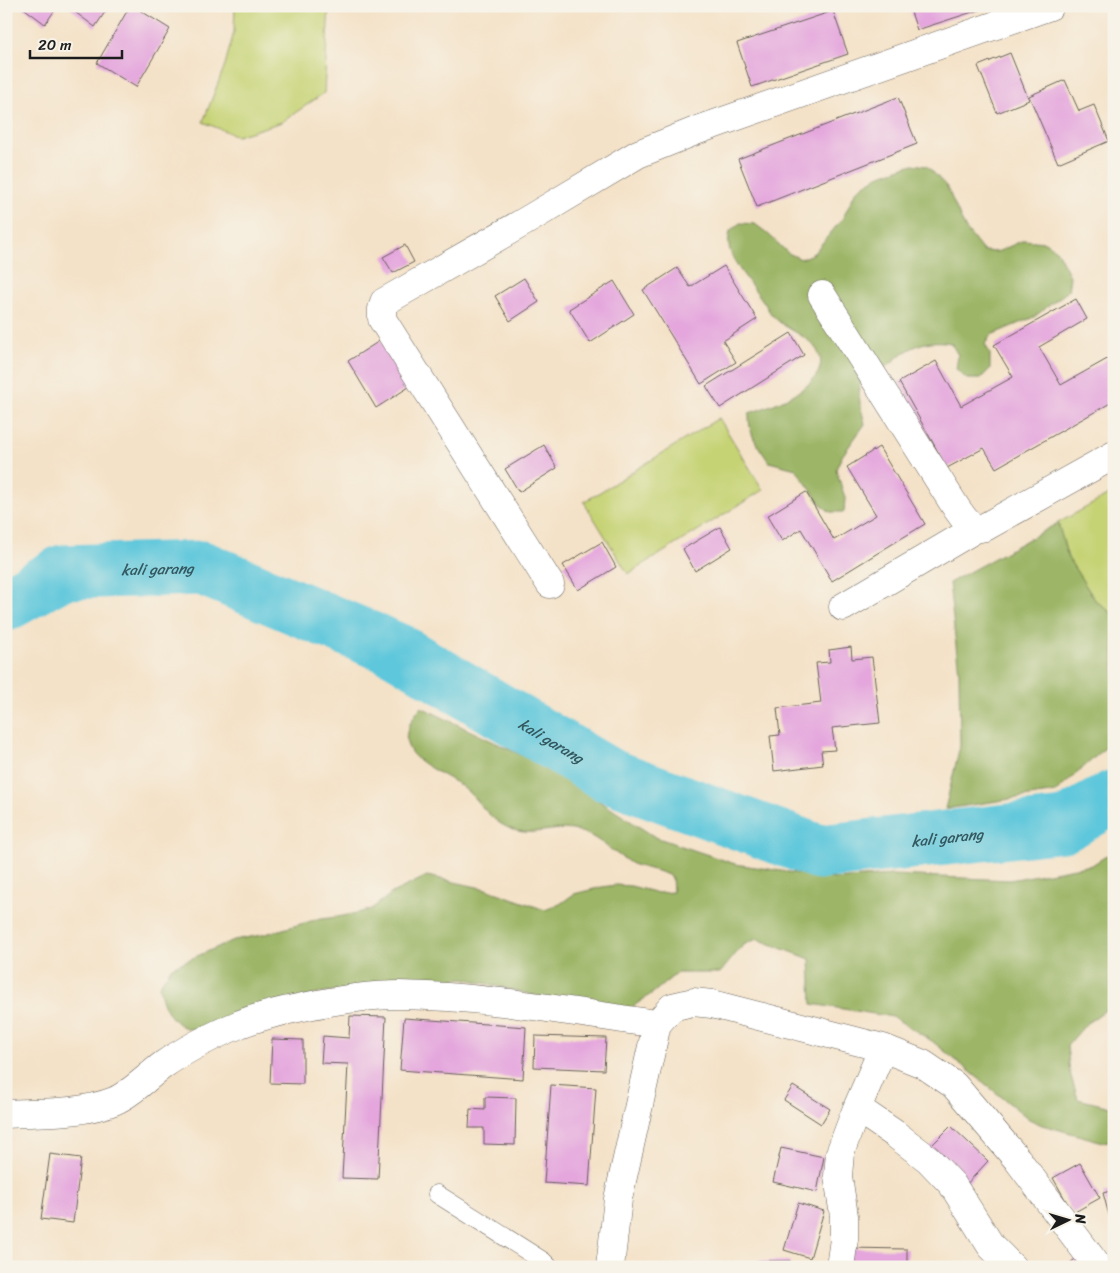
<svg xmlns="http://www.w3.org/2000/svg" width="1120" height="1273" font-family="Sriracha,sans-serif">
<rect width="100%" height="100%" fill="#f7f3e8"/>
<filter id="ink" filterUnits="userSpaceOnUse"><feTurbulence type="fractalNoise" baseFrequency=".02" numOctaves="2"/><feDisplacementMap in="SourceGraphic" scale="10" xChannelSelector="R" yChannelSelector="G"/><feConvolveMatrix kernelMatrix="1 2 1 2 8 2 1 2 1" color-interpolation-filters="sRGB"/></filter>
<filter id="wash" filterUnits="userSpaceOnUse"><feTurbulence type="fractalNoise" baseFrequency=".0096" numOctaves="4" result="noise"/><feDisplacementMap in="SourceGraphic" scale="20" xChannelSelector="R" yChannelSelector="G"/><feGaussianBlur stdDeviation="1.12" result="paint"/><feColorMatrix in="noise" values="0 0 0 0 0 0 0 0 0 0 0 0 0 0 0 0 0 1.4 0 .05"/><feComposite in="paint" operator="in"/></filter>
<g filter="url(#wash)">
<rect width="100%" height="100%" fill="#f4e2c8"/>
<!-- green -->
<path fill="#c6d374" stroke="#717848" d="M 235,6 L 329,6 L 324,93 L 282,122 L 237,136 L 203,122 L 225,65 L 234,32 Z
M 719,418 L 763,490 L 628,574 L 584,502 Z
M 1114,492 L 1114,615 L 1095,600 L 1068,558 L 1058,523 Z"/>
<!-- forest -->
<path fill="#9cb566" stroke="#5c6841" d="M 913,164 L 927,166 L 947,187 L 965,228 L 983,251 L 997,252 L 1024,240 L 1045,242 L 1057,251 L 1070,276 L 1068,291 L 1034,317 L 991,335 L 985,344 L 990,354 L 990,369 L 980,379 L 967,379 L 956,369 L 958,355 L 951,343 C 929,339 917,344 899,356 C 895,359 891,364 887,366 C 878,371 865,369 861,381 C 856,394 862,411 865,424 L 842,456 L 836,469 L 845,498 L 844,512 L 830,512 L 820,503 L 796,469 L 769,462 C 757,444 748,435 749,413 C 774,405 842,381 814,346 C 804,334 785,329 774,317 C 769,313 767,306 763,301 C 753,286 732,264 729,246 C 728,242 729,236 730,231 L 740,223 L 755,224 L 767,233 L 788,253 L 801,259 L 814,253 L 843,218 L 856,191 L 878,176 Z
M 1058,523 L 1068,558 L 1095,600 L 1114,615 L 1114,740 L 1056,792 L 945,809 L 960,746 L 959,672 L 949,583 Z
M 421,707 L 548,768 L 655,837 L 735,864 L 835,879 L 893,875 L 1010,880 L 1092,865 L 1114,851 L 1114,1004 L 1086,1024 L 1067,1046 L 1070,1073 L 1078,1099 L 1114,1108 L 1114,1140 L 1103,1142 L 1042,1125 L 1029,1119 L 932,1041 L 893,1017 L 812,1004 L 810,959 L 757,939 L 743,945 L 720,973 L 677,973 L 654,992 L 619,1016 L 463,978 L 325,992 L 206,1027 C 201,1028 195,1030 190,1029 C 170,1025 162,1003 159,986 L 172,967 L 234,940 L 262,935 L 315,920 L 343,916 L 370,910 L 392,893 L 427,876 L 486,889 L 545,910 L 560,904 L 574,894 L 602,887 L 616,885 L 631,886 L 658,893 L 673,892 L 672,877 C 659,870 646,869 632,864 C 628,862 624,858 620,856 C 607,847 595,836 581,832 C 557,824 538,836 517,831 C 489,823 482,802 461,786 C 448,777 419,764 411,752 C 400,736 411,720 421,707 Z"/>
<g fill="none" stroke-linecap="round" stroke-linejoin="round">
<!-- stream -->
<path stroke="#5fc7db" stroke-width="9" d="M 6,577 L 63,572"/>
<!-- river -->
<path stroke="#5fc7db" stroke-width="55" id="s1" d="M 6,604 L 63,572 L 202,568 L 397,650 L 608,775 L 819,852 L 1064,825 L 1114,797"/>
</g>
<g id="blocks">
<!-- building -->
<path fill="#e4a6dd" d="M 21,6 L 58,6 L 45,24 Z
M 67,6 L 109,6 L 95,27 Z
M 130,6 L 133,6 L 170,29 L 136,87 L 97,63 Z
M 909,6 L 988,6 L 988,7 L 917,30 Z
M 833,11 L 848,54 L 752,87 L 737,43 Z
M 1010,53 L 1029,100 L 997,113 L 978,66 Z
M 1065,80 L 1079,111 L 1094,105 L 1109,141 L 1058,163 L 1029,96 Z
M 898,97 L 917,144 L 757,207 L 738,159 Z
M 405,245 L 414,262 L 393,273 L 383,257 Z
M 724,266 L 757,319 L 723,341 L 736,362 L 701,384 L 643,290 L 677,268 L 690,287 Z
M 524,278 L 539,302 L 510,321 L 495,296 Z
M 614,281 L 634,314 L 590,343 L 569,309 Z
M 1076,299 L 1087,319 L 1039,347 L 1061,385 L 1109,358 L 1114,367 L 1114,401 L 996,468 L 984,448 L 947,468 L 899,382 L 936,361 L 961,406 L 1013,377 L 994,345 Z
M 791,333 L 804,355 L 720,408 L 706,386 Z
M 381,340 L 409,387 L 376,408 L 348,361 Z
M 544,445 L 557,468 L 519,492 L 505,469 Z
M 879,447 L 925,524 L 832,581 L 801,529 L 782,541 L 767,516 L 806,492 L 834,540 L 876,515 L 847,467 Z
M 720,527 L 732,548 L 695,571 L 683,549 Z
M 602,542 L 616,567 L 578,590 L 563,565 Z
M 851,647 L 852,659 L 872,657 L 880,723 L 832,728 L 835,750 L 821,751 L 823,765 L 774,771 L 770,736 L 780,735 L 777,708 L 821,703 L 816,663 L 830,662 L 829,650 Z
M 350,1016 L 386,1017 L 378,1179 L 342,1178 L 348,1064 L 321,1063 L 323,1036 L 349,1038 Z
M 404,1018 L 526,1027 L 523,1079 L 400,1070 Z
M 535,1036 L 606,1038 L 604,1070 L 534,1067 Z
M 272,1039 L 303,1040 L 303,1084 L 270,1083 Z
M 551,1085 L 596,1088 L 589,1186 L 544,1183 Z
M 793,1086 L 830,1109 L 821,1124 L 784,1100 Z
M 485,1097 L 516,1098 L 515,1145 L 484,1144 L 484,1128 L 469,1128 L 470,1109 L 485,1110 Z
M 951,1126 L 988,1161 L 964,1187 L 927,1150 Z
M 781,1148 L 824,1157 L 817,1192 L 773,1182 Z
M 50,1154 L 81,1158 L 73,1223 L 41,1219 Z
M 1080,1163 L 1100,1198 L 1073,1213 L 1053,1178 Z
M 1114,1190 L 1114,1230 L 1113,1230 L 1103,1193 Z
M 798,1203 L 824,1211 L 810,1258 L 784,1250 Z
M 848,1248 L 907,1249 L 907,1267 L 847,1267 Z
M 1076,1258 L 1083,1267 L 1066,1267 Z
M 758,1261 L 790,1261 L 790,1267 L 758,1267 Z"/>
</g>
</g>
<g filter="url(#ink)">
<use href="#blocks" fill-opacity="0" stroke="#686158" stroke-width="1"/>
<g fill="none" stroke-linecap="round" stroke-linejoin="round">
<!-- service casing -->
<g stroke="#686158" stroke-width="19">
<path id="service" d="M 437,1194 L 543,1261 L 549,1267"/>
</g>
<!-- minor casing -->
<g stroke="#686158" stroke-width="29">
<path id="minor" d="M 822,295 L 957,509 L 965,520 L 975,529
M 550,584 L 382,319 L 382,309 L 384,302 L 524,222 L 638,154 L 698,130 L 1050,6
M 843,607 L 975,529 L 985,527 L 1114,455
M 857,1108 L 895,1134 L 928,1159 L 952,1184 L 991,1246 L 1012,1267
M 6,1114 C 42,1112 81,1114 114,1101 C 131,1094 148,1076 163,1065 C 186,1049 214,1035 240,1024 C 258,1017 278,1012 298,1008 C 331,1001 365,995 399,995 C 485,996 572,1012 657,1024
M 610,1267 L 618,1199 L 657,1024 L 672,1007 L 693,1002 L 712,1004 L 883,1048 L 923,1064 L 954,1085 L 1017,1159 L 1098,1267
M 840,1267 L 844,1239 L 844,1216 L 838,1176 L 840,1153 L 857,1108 L 883,1048"/>
</g>
<!-- service -->
<use href="#service" stroke="#fff" stroke-width="18"/>
<!-- minor -->
<use href="#minor" stroke="#fff" stroke-width="28"/>
</g>
</g>
<g text-anchor="middle" dominant-baseline="central" stroke-width="4" stroke-linejoin="round" paint-order="stroke">
<!-- water labels -->
<g font-size="15" font-style="italic" fill="#33585f" stroke="#f7f3e8">
<text stroke="none"><textPath href="#s1" startOffset="160">kali garang</textPath></text>
<text stroke="none"><textPath href="#s1" startOffset="595">kali garang</textPath></text>
<text stroke="none"><textPath href="#s1" startOffset="1015">kali garang</textPath></text>
</g>
</g>
<!-- margin -->
<rect width="1120" height="1273" fill="none" stroke="#f7f3e8" stroke-width="25"/>
<!-- north arrow -->
<g transform="translate(1068 1220) rotate(85)" stroke="#f7f3e8" stroke-width="4" paint-order="stroke">
<path d="M0-4L9 19L0 12L-9 19Z" fill="#1c1c1c"/>
<text y="-8" font-size="14" font-weight="bold" text-anchor="middle" fill="#1c1c1c">N</text>
</g>
<!-- scale -->
<path d="M30 50v8h92v-8" fill="none" stroke="#1c1c1c" stroke-width="2.5"/>
<text x="38" y="50" font-size="15" fill="#1c1c1c" stroke="#f7f3e8" stroke-width="4" paint-order="stroke">20 m</text>
</svg>
